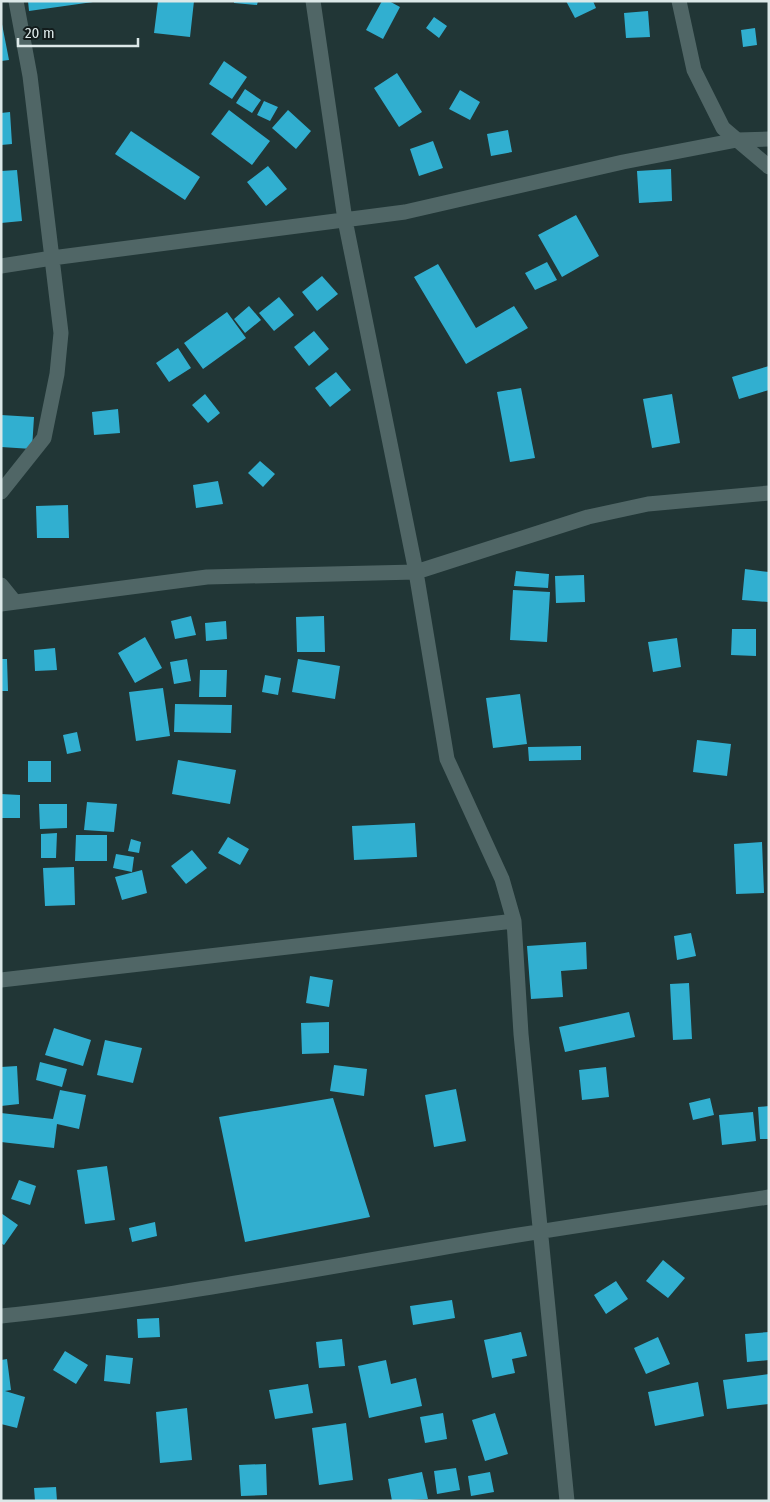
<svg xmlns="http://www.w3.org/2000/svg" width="770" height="1502" font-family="'Fira Sans Condensed',sans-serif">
<rect width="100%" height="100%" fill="#213636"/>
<!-- building -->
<path fill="#31afd0" d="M 28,1 L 92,1 L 93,2 L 29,11 Z
M 158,1 L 194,1 L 190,37 L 154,33 Z
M 234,1 L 258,1 L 257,5 L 234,3 Z
M 382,1 L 389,1 L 400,7 L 383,39 L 366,30 Z
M 566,1 L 593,1 L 596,8 L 575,18 Z
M 648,11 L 650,37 L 626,38 L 624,13 Z
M 434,17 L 447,26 L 439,38 L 426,28 Z
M 1,19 L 9,60 L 1,61 Z
M 755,28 L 757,45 L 743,47 L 741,30 Z
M 224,61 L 247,77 L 232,99 L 209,84 Z
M 397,73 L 422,112 L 399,127 L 374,88 Z
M 245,89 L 261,100 L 252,113 L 236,103 Z
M 460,90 L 480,102 L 470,120 L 449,109 Z
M 264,101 L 278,107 L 270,121 L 257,115 Z
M 229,110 L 270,141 L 252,165 L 211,134 Z
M 288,110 L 311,131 L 296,149 L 272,128 Z
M 10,112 L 12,144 L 1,145 L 1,113 Z
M 508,130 L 512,152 L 491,156 L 487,134 Z
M 131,131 L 200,177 L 185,200 L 115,154 Z
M 433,141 L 443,168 L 419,176 L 410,149 Z
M 268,166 L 287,189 L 266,206 L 247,182 Z
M 671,169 L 672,201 L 639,203 L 637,171 Z
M 17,170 L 22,221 L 1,223 L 1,171 Z
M 576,215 L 599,256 L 562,277 L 538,235 Z
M 547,262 L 557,280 L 535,290 L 525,273 Z
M 438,264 L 476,328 L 514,306 L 528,328 L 466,364 L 414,277 Z
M 322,276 L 338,294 L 317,311 L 302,292 Z
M 279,297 L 294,315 L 274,331 L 259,313 Z
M 249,306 L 261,320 L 245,333 L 234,319 Z
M 227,312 L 246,338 L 203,369 L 184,343 Z
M 314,331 L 329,349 L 309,366 L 294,347 Z
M 178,348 L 191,368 L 169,382 L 156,363 Z
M 769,366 L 769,390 L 739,399 L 732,377 Z
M 336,372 L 351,390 L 330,407 L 315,388 Z
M 521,388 L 535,458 L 510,462 L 497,392 Z
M 205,394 L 220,413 L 208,423 L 192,405 Z
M 672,394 L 680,443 L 652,448 L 643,399 Z
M 118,409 L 120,433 L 94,435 L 92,412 Z
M 1,415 L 34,417 L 32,449 L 1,447 Z
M 260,461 L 275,474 L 263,487 L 248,473 Z
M 218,481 L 223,504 L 196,508 L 193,485 Z
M 68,505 L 69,538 L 37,538 L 36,506 Z
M 745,569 L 769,572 L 769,602 L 742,600 Z
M 516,571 L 549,574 L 548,588 L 514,586 Z
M 584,575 L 585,602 L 556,603 L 555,576 Z
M 513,590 L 550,592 L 547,642 L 510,640 Z
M 191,616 L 196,635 L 175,639 L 171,621 Z
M 324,616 L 325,652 L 297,652 L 296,617 Z
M 226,621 L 227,639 L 206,641 L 205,623 Z
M 732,629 L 756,629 L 756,656 L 731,655 Z
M 145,637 L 162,668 L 135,683 L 118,653 Z
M 677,638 L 681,667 L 653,672 L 648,642 Z
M 55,648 L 57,670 L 35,671 L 34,650 Z
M 1,659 L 7,659 L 8,691 L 1,691 Z
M 187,659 L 191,681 L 174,684 L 170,662 Z
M 298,659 L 340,666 L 335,699 L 292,692 Z
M 200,670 L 227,670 L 226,697 L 199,697 Z
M 265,675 L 281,678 L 278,695 L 262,692 Z
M 163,688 L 170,736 L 136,741 L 129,692 Z
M 520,694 L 527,744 L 493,748 L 486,698 Z
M 175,704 L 232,705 L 231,733 L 174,732 Z
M 77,732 L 81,751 L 67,754 L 63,735 Z
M 697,740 L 731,744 L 727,776 L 693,772 Z
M 581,746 L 581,760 L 529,761 L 528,747 Z
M 178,760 L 236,770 L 230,804 L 172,794 Z
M 28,761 L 51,761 L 51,782 L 28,782 Z
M 1,794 L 20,795 L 20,818 L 1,818 Z
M 87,802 L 117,804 L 114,832 L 84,830 Z
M 39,804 L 67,804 L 67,828 L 40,829 Z
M 415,823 L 417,857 L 354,860 L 352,826 Z
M 57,833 L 56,858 L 41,858 L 41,834 Z
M 76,835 L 107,835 L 107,861 L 75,861 Z
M 228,837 L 249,849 L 240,865 L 218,853 Z
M 131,839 L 141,842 L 139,853 L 128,851 Z
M 762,842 L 764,893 L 736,894 L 734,844 Z
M 192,850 L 207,868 L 186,884 L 171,866 Z
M 116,854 L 134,857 L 132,872 L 113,868 Z
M 74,867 L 75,905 L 45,906 L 43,868 Z
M 142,870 L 147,893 L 122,900 L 115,877 Z
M 691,933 L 696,956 L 677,960 L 674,936 Z
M 586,942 L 587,969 L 561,971 L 563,997 L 531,999 L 527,946 Z
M 310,976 L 333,980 L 329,1007 L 306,1003 Z
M 689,983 L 692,1039 L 673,1040 L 670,984 Z
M 629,1012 L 635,1037 L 565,1052 L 559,1027 Z
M 329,1022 L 329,1053 L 302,1054 L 301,1023 Z
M 54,1028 L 91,1040 L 83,1066 L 45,1055 Z
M 105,1040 L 142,1048 L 133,1083 L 97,1075 Z
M 40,1062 L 67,1069 L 62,1087 L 36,1080 Z
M 334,1065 L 367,1069 L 364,1096 L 330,1091 Z
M 17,1066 L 19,1104 L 1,1106 L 1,1067 Z
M 606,1067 L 609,1097 L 582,1100 L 579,1070 Z
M 456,1089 L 466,1141 L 434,1147 L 425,1095 Z
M 60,1090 L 86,1095 L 79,1129 L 57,1124 L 54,1148 L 1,1142 L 1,1113 L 53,1119 Z
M 333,1098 L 370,1217 L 245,1242 L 219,1117 Z
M 710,1098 L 714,1115 L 693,1120 L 689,1103 Z
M 769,1106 L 769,1139 L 760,1139 L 758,1107 Z
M 753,1112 L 756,1141 L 722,1145 L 719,1115 Z
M 107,1166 L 115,1220 L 85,1224 L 77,1170 Z
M 19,1180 L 36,1186 L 30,1205 L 11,1199 Z
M 1,1213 L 18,1225 L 4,1245 L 1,1243 Z
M 155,1222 L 157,1236 L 132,1242 L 129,1228 Z
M 663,1260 L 685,1278 L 668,1298 L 646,1281 Z
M 616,1281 L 628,1299 L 606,1314 L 594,1295 Z
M 452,1300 L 455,1318 L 413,1325 L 410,1306 Z
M 159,1318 L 160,1337 L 138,1338 L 137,1319 Z
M 521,1332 L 527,1356 L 512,1359 L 515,1373 L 492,1378 L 484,1340 Z
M 769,1332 L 769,1360 L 747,1362 L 745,1334 Z
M 658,1337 L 670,1364 L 646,1374 L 634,1348 Z
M 342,1339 L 345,1366 L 319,1368 L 316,1342 Z
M 65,1351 L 88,1365 L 76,1384 L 53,1370 Z
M 106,1355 L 133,1358 L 130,1384 L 104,1381 Z
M 7,1359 L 11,1390 L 5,1391 L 25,1397 L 17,1428 L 1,1424 L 1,1360 Z
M 386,1360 L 391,1384 L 416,1378 L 422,1406 L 369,1418 L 358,1366 Z
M 769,1374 L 769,1404 L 727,1409 L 723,1380 Z
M 698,1382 L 704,1416 L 655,1426 L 648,1392 Z
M 308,1384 L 313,1413 L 275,1419 L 269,1390 Z
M 187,1408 L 192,1460 L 160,1463 L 156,1412 Z
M 443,1413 L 447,1439 L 425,1443 L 420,1417 Z
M 495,1413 L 508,1454 L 485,1461 L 472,1420 Z
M 346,1423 L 353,1480 L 319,1485 L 312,1428 Z
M 266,1464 L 267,1495 L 241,1496 L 239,1465 Z
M 456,1468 L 460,1490 L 437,1494 L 434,1471 Z
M 422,1472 L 428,1499 L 392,1501 L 388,1479 Z
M 490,1472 L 494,1492 L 471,1496 L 468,1476 Z
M 56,1487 L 57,1501 L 35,1501 L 34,1488 Z"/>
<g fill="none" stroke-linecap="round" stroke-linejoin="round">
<!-- street -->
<path stroke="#506666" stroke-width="15" d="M 313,1 L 345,220 L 416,572 L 447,759 L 502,879 L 514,921 L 521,1034 L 567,1501
M 679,1 L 694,70 L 723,128 L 769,167
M 1,266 L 52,258 L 405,212 L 623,162 L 737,140 L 769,139
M 1,492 L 44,438 L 57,374 L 61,333 L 30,76 L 16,1
M 1,585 L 14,601
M 1,604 L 207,577 L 416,572 L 588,517 L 648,504 L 769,493
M 1,980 L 514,921
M 1,1316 C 145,1301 287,1274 429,1250 C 542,1230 655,1214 769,1197"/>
</g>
<!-- border -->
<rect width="770" height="1502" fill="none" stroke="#dce8e8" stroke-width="5"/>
<!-- scale -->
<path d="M18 38v8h120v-8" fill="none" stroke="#dce8e8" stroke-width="2.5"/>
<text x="25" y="38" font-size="15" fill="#dce8e8" stroke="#131c1c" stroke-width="4" paint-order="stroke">20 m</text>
</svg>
